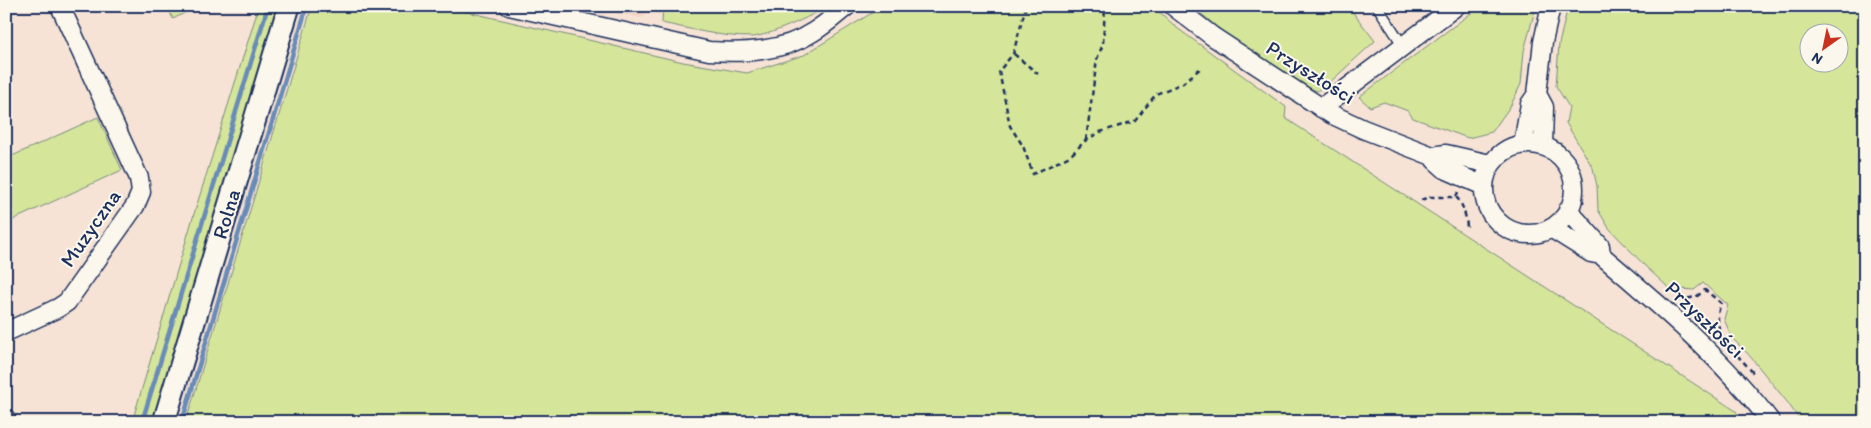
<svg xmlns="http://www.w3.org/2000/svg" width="1871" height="428" font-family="Itim,sans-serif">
<rect width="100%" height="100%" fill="#f6e3d6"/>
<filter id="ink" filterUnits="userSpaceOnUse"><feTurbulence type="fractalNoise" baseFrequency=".02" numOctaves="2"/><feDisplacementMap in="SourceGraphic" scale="10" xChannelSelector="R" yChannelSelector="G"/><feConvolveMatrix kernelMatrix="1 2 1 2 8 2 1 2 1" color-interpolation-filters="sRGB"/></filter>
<g filter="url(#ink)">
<!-- built -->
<path fill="#f3d5c7" d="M 583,6 L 663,6 L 661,15 L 647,12 L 641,18 Z"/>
<!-- green -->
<path fill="#d5e69a" stroke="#788a7c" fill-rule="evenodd" d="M 167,6 L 198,6 L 173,19 Z
M 259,6 L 281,6 L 158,422 L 132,422 L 194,214 Z
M 312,6 L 442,6 L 683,62 L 747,73 L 804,55 L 883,6 L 1153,6 L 1177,28 L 1286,107 L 1285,118 L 1736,411 L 1742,422 L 186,422 Z
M 663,6 L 826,6 C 814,16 766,37 751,37 C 721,37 691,29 662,23 Z
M 1192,6 L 1348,6 L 1375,41 L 1328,84 L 1317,91 L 1310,88 L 1223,32 Z
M 1471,6 L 1536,6 L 1524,51 L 1521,84 L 1511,105 L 1492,132 L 1468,138 L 1413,118 L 1408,111 L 1384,102 L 1370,107 L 1359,97 L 1474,11 Z
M 1568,6 L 1865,6 L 1865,422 L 1801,422 L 1788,403 L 1749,355 L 1732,338 L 1724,319 L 1728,305 L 1703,283 L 1694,290 L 1669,288 L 1646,267 L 1609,228 L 1598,210 L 1597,186 L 1593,168 L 1566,123 L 1569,107 L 1556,86 L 1559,44 ZM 1808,32 L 1838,32 L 1838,62 L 1808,62 Z
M 98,117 L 122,170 L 6,223 L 6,150 L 10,157 Z"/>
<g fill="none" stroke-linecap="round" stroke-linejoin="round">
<!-- stream -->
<path stroke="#678bb8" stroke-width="4.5" d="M 142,422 L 268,6
M 182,422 L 307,6"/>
<!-- service casing -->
<g stroke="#1b2f5e" stroke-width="12">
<path id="service" d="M 1377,6 L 1404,47"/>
</g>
<!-- minor casing -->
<g stroke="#1b2f5e" stroke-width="21">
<path id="minor" d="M 509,6 L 709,51 C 744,53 783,52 813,32 C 825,25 836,15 847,6
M 1173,6 L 1212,36 L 1331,114 L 1363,129 L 1435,157 L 1435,160 L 1445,169 L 1484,186
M 1537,94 L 1544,107 L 1543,146
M 1321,108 L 1456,6
M 1523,144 L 1530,104 L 1537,94 L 1543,42 L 1551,6
M1484 189a45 45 0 1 1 90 0a45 45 0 1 1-90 0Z
M 1435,157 L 1439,155 L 1446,154 L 1490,164
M 1568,210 L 1600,246 L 1601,255
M 1551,228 L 1591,253 L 1601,255 C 1662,307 1722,358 1771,422
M 6,332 L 58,308 L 67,302 L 135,206 L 141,192 L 139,178 L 60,6
M 6,419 L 7,422"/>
</g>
<!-- tertiary casing -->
<g stroke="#1b2f5e" stroke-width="25">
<path id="tertiary" d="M 164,422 L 289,6"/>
</g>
<!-- path -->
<path stroke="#1b2f5e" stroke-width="2.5" stroke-dasharray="5 4" stroke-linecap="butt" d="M 1026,6 L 1013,54 L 999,71 L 1010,126 L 1023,146 L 1033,174 L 1070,156 L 1085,141 L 1100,132 L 1135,121 L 1156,94 L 1183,83 L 1202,67
M 1014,54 L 1038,74
M 1086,140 L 1097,59 L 1103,44 L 1105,6
M 1560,144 C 1580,164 1583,175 1583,203
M 1456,197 C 1463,203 1467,219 1467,229
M 1421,200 L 1429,197 L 1456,197 L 1458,192
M 1679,300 L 1696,297 L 1705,290 L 1721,303 C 1709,336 1735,350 1754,374"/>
<!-- service -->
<use href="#service" stroke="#fbf7ec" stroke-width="9"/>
<!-- minor -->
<use href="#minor" stroke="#fbf7ec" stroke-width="18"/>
<!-- tertiary -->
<use href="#tertiary" stroke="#fbf7ec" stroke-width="21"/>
</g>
</g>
<g text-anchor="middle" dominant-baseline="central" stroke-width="4" stroke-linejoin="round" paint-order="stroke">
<!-- street labels -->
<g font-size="21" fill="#1b2f5e" stroke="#fbf7ec">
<text transform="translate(1311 72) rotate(32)">Przyszłości</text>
<text transform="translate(226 214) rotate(-73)">Rolna</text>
<text transform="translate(90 228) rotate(-55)">Muzyczna</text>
<text transform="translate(1705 319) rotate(44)">Przyszłości</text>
</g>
</g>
<!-- margin -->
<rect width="1871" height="428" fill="none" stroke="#fbf7ec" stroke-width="25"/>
<rect x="12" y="12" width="1846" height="403" fill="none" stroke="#1b2f5e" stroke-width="2" filter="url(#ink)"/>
<!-- north arrow -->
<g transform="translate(1824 48) rotate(213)"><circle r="24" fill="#fbf7ec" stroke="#a1a7b3"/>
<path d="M0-4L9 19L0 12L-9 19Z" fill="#c8321e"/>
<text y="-8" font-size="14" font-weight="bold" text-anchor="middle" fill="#1b2f5e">N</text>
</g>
</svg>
